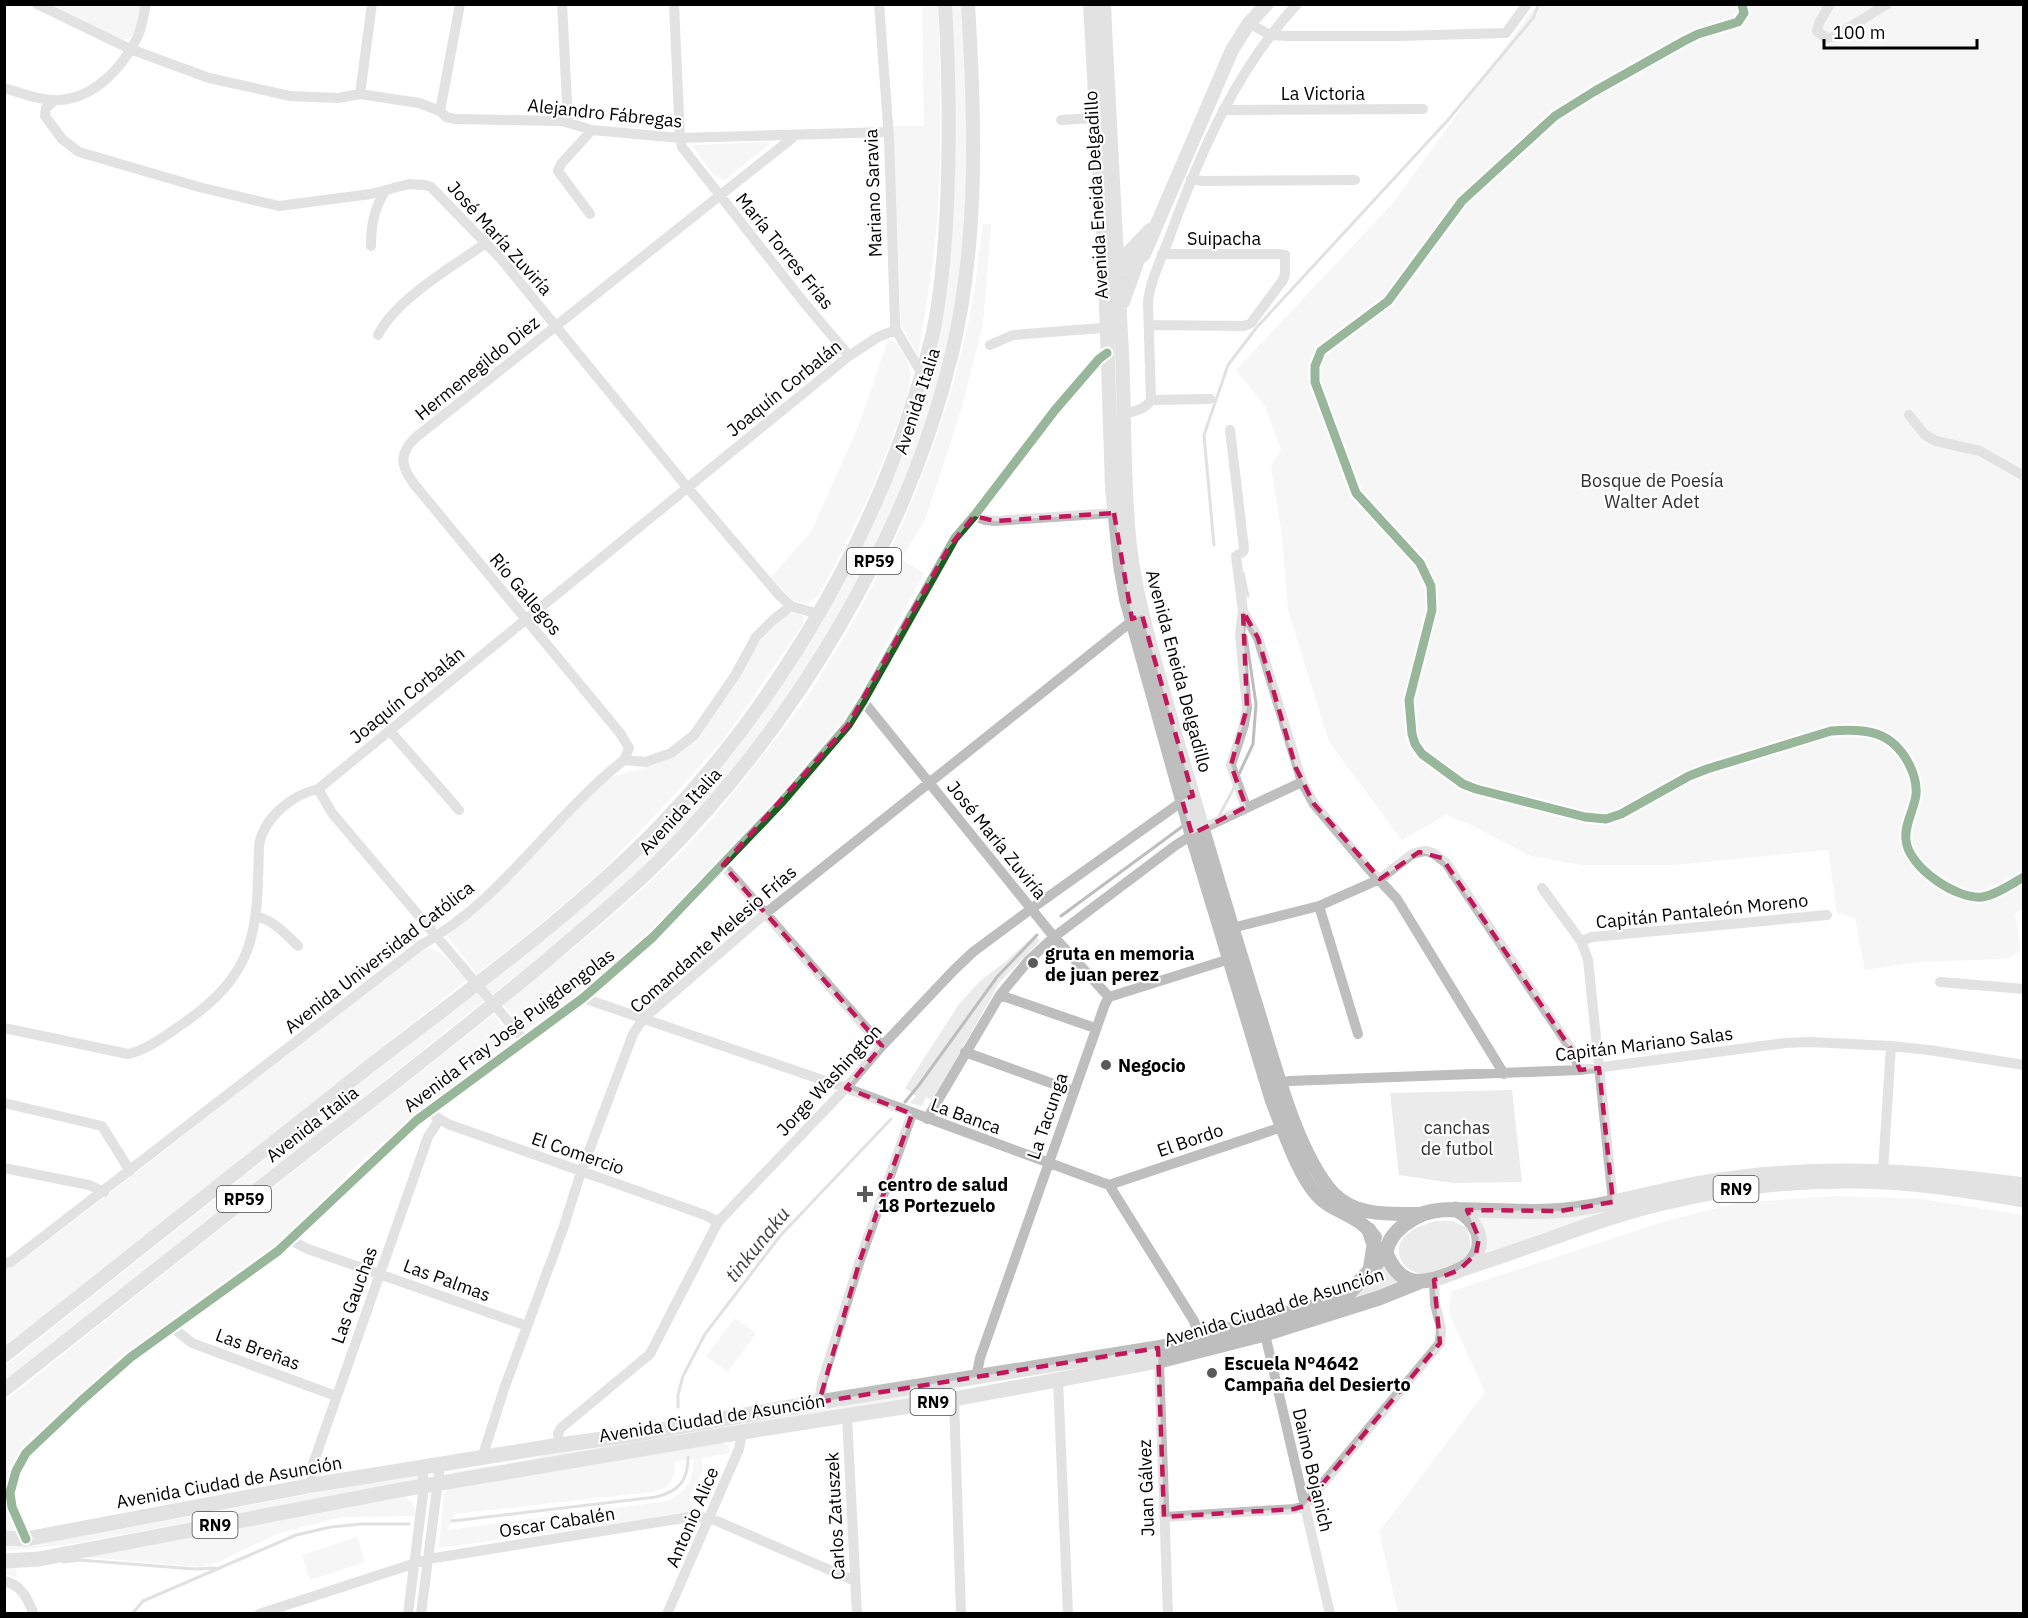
<svg xmlns="http://www.w3.org/2000/svg" width="2028" height="1618" font-family="'IBM Plex Sans',sans-serif">
<rect width="100%" height="100%" fill="#fff"/>
<!-- green -->
<path fill="#ebebeb" fill-rule="evenodd" d="M 54,4 L 143,5 C 139,18 139,39 122,40 L 52,8 Z
M 922,5 L 938,5 C 940,72 942,139 938,206 C 935,256 926,306 918,355 L 901,325 L 892,126 L 924,126 Z
M 951,5 L 965,5 L 969,123 L 963,260 L 954,325 L 940,381 L 915,451 L 884,529 L 840,615 L 804,674 L 755,743 L 666,848 L 585,921 L 5,1382 L 5,1366 L 605,888 L 662,835 L 721,767 L 785,679 L 875,517 L 950,253 L 955,173 L 955,96 Z
M 1536,5 L 2023,5 L 2024,908 L 2015,914 L 2021,951 L 2006,959 L 1917,962 L 1865,970 L 1855,918 L 1837,913 L 1828,850 L 1674,865 L 1581,865 L 1531,856 L 1471,825 L 1446,815 L 1402,840 L 1329,742 L 1288,610 L 1282,535 L 1271,466 L 1281,450 L 1266,408 L 1236,370 L 1393,203 Z
M 772,142 L 725,180 L 714,176 L 692,145 Z
M 983,224 L 991,224 L 983,324 L 962,407 L 925,520 L 901,559 L 924,573 L 852,708 L 827,745 L 743,837 L 648,937 L 604,976 L 533,1027 L 526,1029 L 520,1026 L 503,1004 C 574,947 648,891 709,822 C 723,807 735,790 748,774 C 775,740 803,705 826,667 C 895,557 948,431 972,304 C 977,278 979,251 983,224 Z
M 888,340 L 897,343 L 906,358 L 911,374 L 907,399 L 872,489 L 834,567 L 818,596 L 806,604 L 791,599 L 771,577 L 811,532 L 859,425 Z
M 797,611 L 804,617 L 803,624 L 727,735 L 678,791 L 600,873 L 533,930 L 477,974 L 447,936 L 499,889 L 608,778 L 654,765 L 688,746 L 720,705 L 760,641 L 783,617 Z
M 1035,935 L 1040,941 L 999,983 L 933,1101 L 926,1097 L 922,1106 L 910,1103 L 916,1096 L 905,1088 L 959,1004 L 980,981 L 1005,962 Z
M 430,948 L 442,954 L 467,980 L 5,1348 L 5,1269 L 21,1261 L 159,1155 L 416,952 Z
M 494,1014 L 510,1038 L 509,1044 L 424,1107 L 355,1167 L 291,1233 L 133,1348 L 46,1427 L 15,1461 L 7,1482 L 8,1494 L 21,1531 L 5,1530 L 4,1402 L 188,1254 Z
M 1512,1090 L 1522,1182 L 1453,1183 L 1399,1175 L 1390,1093 Z
M 1830,1171 C 1895,1171 1959,1177 2024,1188 L 2023,1191 C 1966,1182 1906,1172 1848,1173 C 1718,1174 1597,1209 1478,1258 C 1485,1242 1484,1230 1476,1215 C 1513,1217 1549,1219 1586,1213 C 1620,1208 1654,1195 1688,1187 C 1735,1177 1782,1173 1830,1171 Z
M 1835,1196 L 1921,1199 L 2023,1215 L 2023,1613 L 1398,1613 L 1379,1532 L 1485,1392 L 1451,1318 L 1449,1305 L 1452,1291 L 1669,1220 L 1737,1203 Z
M 1436,1221 L 1452,1221 L 1467,1228 C 1469,1236 1472,1243 1469,1251 C 1462,1267 1431,1277 1415,1272 C 1399,1266 1393,1247 1406,1235 C 1415,1227 1425,1224 1436,1221 Z
M 1380,1262 L 1391,1274 L 1404,1282 L 1342,1304 L 1321,1308 Z
M 735,1318 L 756,1333 L 728,1372 L 706,1356 Z
M 929,1392 L 929,1396 L 454,1475 L 453,1472 L 528,1460 L 555,1452 Z
M 719,1442 L 727,1445 L 731,1453 L 702,1458 L 703,1469 L 688,1500 L 700,1512 L 678,1513 L 630,1522 L 439,1548 L 444,1493 L 450,1487 ZM 694,1459 C 693,1481 688,1491 668,1501 L 447,1530 L 455,1514 L 652,1492 C 671,1487 675,1480 674,1462 Z
M 417,1474 L 419,1480 L 65,1545 L 5,1551 L 4,1540 L 53,1540 L 165,1521 Z
M 403,1497 C 413,1501 416,1506 416,1516 L 342,1517 L 277,1534 L 216,1563 L 200,1567 L 84,1557 L 16,1567 L 17,1577 L 5,1575 L 4,1563 L 207,1534 Z
M 357,1537 L 365,1562 L 310,1580 L 302,1555 Z"/>
<g fill="none" stroke-linecap="round" stroke-linejoin="round">
<!-- stream -->
<path stroke="#bdbdbd" stroke-width="3" d="M 1214,545 L 1204,435 L 1228,365 L 1257,327 L 1448,120 L 1533,18 L 1539,4
M 1243,573 L 1248,596
M 1239,774 L 1253,744 L 1256,704 L 1246,636
M 1219,816 L 1235,786
M 1061,916 L 1183,826
M 905,1102 L 919,1085 L 997,977 L 1037,935
M 678,1407 L 678,1395 L 683,1376 L 705,1334 L 780,1236 L 891,1119
M 452,1521 L 656,1497 C 679,1491 688,1481 688,1457
M 63,1562 L 79,1560 L 195,1569 L 215,1568
M 132,1614 L 143,1601 L 296,1535 L 331,1527 L 362,1524 L 409,1524"/>
<!-- minor -->
<path stroke="#bebebe" stroke-width="10" d="M 37,4 L 130,49 L 209,78 L 290,96 L 338,98 L 360,94 L 419,103 L 440,111 L 446,117 L 455,119 L 562,121 L 592,130 L 680,138 L 887,132
M 562,4 L 568,122
M 674,4 L 680,138 L 682,147 L 802,300 L 849,356
M 879,4 L 889,138 L 895,323 L 896,330 L 922,374
M 1830,4 L 1819,23 L 1817,31 L 1826,38 L 1834,37 L 1887,4
M 1742,5 L 1744,13 L 1738,22 L 1698,34 L 1684,41 L 1595,91 L 1555,116 L 1462,201 L 1388,301 L 1321,351 L 1315,366 L 1315,382 L 1356,493 L 1420,563 L 1431,586 L 1432,610 L 1409,700 L 1412,734 L 1415,744 L 1422,754 L 1463,784 L 1476,789 L 1585,817 L 1606,819 L 1621,814 L 1689,776 L 1707,769 L 1831,731 C 1866,728 1892,731 1909,764 C 1914,774 1917,784 1916,795 C 1914,810 1904,825 1906,840 C 1908,867 1957,900 1982,897 C 1996,895 2011,884 2024,877
M 1249,23 L 1270,35 L 1289,36 L 1398,36 L 1506,33 L 1527,4
M 4,88 C 22,93 40,101 59,100 C 94,98 121,69 136,40 C 142,30 143,16 146,4
M 360,94 L 372,4
M 55,100 L 46,108 L 45,116 L 62,139 L 79,152 L 199,187 L 279,206 L 371,194 L 409,184 L 425,185 L 431,187 L 501,259 L 687,487 L 779,595 L 791,606 L 818,614
M 1223,110 L 1423,109
M 440,111 L 460,4
M 1061,120 L 1096,118
M 1191,179 L 1202,181 L 1355,180
M 590,214 L 558,171 L 561,164 L 592,130
M 371,246 C 371,225 374,209 385,191
M 1149,325 L 1244,326 L 1251,323 L 1283,280 L 1285,274 L 1285,255 L 1278,254 L 1162,254
M 378,335 C 396,299 452,267 486,243
M 990,345 L 1013,335 L 1114,327
M 1151,400 L 1148,303 C 1150,279 1163,256 1171,233 C 1201,151 1236,70 1297,4
M 1124,414 C 1134,411 1145,410 1151,400 L 1210,399
M 1909,415 L 1925,435 L 1936,441 L 1980,451 L 2024,476
M 1230,430 L 1244,548 L 1243,552 L 1236,556 L 1243,611 L 1258,638 L 1302,782 L 1314,804 L 1368,868 L 1397,899 L 1504,1074
M 974,516 L 985,520 L 995,521 L 1114,513
M 1243,611 L 1240,634 L 1247,708 L 1244,725 L 1231,765 L 1246,807
M 863,701 L 1054,937 L 1109,997
M 390,731 L 459,810
M 624,760 L 629,748 L 620,733 L 414,484 C 400,465 399,454 415,438 L 796,135
M 318,789 L 332,813 L 524,1040
M 723,865 L 882,1046
M 1542,888 L 1581,941 L 1588,960 L 1613,1202
M 1319,906 L 1358,1034
M 256,916 C 274,921 285,933 298,946
M 1232,928 L 1319,906 L 1380,879 L 1411,855 L 1419,852 L 1426,851 L 1433,853 L 1446,863 L 1571,1049 L 1580,1070
M 1581,941 L 1592,937 L 1827,915
M 1940,982 L 2024,989
M 1000,995 L 1095,1028
M 583,998 L 846,1088 L 1109,1185 L 1194,1321 L 1200,1338
M 4,1028 L 128,1054 C 147,1050 165,1036 181,1025 C 258,972 257,932 259,845 C 264,817 292,795 318,789 L 849,356 L 878,337 L 896,330
M 965,1052 L 1073,1091
M 1275,1084 L 1290,1081 L 1580,1070 L 1785,1043 L 1810,1042 L 1891,1046 L 1929,1050 L 2024,1065
M 4,1103 L 102,1126 L 130,1171
M 435,1116 L 448,1124 L 705,1215 L 718,1222
M 927,1119 L 1000,995 L 1028,961 L 1054,937 L 1176,845 L 1202,829 L 1302,782
M 4,1168 L 89,1185 L 104,1192
M 1883,1170 L 1891,1046
M 1109,1185 L 1282,1127
M 290,1240 L 308,1249 L 527,1326
M 4,1264 L 12,1261 L 421,945 C 502,901 552,816 624,760 L 646,762 L 671,753 L 694,735 L 736,674 L 756,637 L 773,620 L 791,606
M 172,1327 L 192,1343 L 336,1396
M 1265,1334 L 1330,1614
M 1159,1361 L 1168,1614
M 976,1378 L 980,1358 L 1105,1004 L 1109,997 L 1236,957
M 1058,1380 L 1068,1614
M 954,1399 L 961,1614
M 819,1402 L 822,1383 L 860,1260 L 912,1114
M 847,1416 L 857,1614
M 559,1445 L 558,1433 L 561,1428 L 650,1354 L 718,1222 L 846,1088 L 882,1046 L 954,970 L 973,952 L 1031,909 L 1187,798
M 482,1458 L 504,1389 L 563,1229 L 581,1172 L 633,1034 L 644,1018 L 766,913 L 1137,617
M 313,1485 L 311,1472 L 313,1464 L 428,1137 L 439,1120
M 1164,1517 L 1294,1509 L 1304,1506 L 1440,1343 L 1441,1328 L 1435,1304 L 1434,1280
M 26,1539 L 12,1507 L 10,1493 L 16,1471 L 26,1453 L 81,1401 L 131,1357 L 278,1251 L 417,1120 L 583,998 L 653,937 L 781,803 L 848,725 L 863,701 L 955,538 L 974,516 L 1055,410 L 1099,359 L 1107,353
M 4,1581 C 22,1585 27,1598 34,1614
M 259,1614 L 428,1559 L 690,1517 L 710,1518 L 855,1581
M 408,1614 L 424,1486 L 422,1468
M 421,1614 L 440,1465
M 667,1614 L 739,1449 L 742,1432"/>
<!-- major -->
<path stroke="#bebebe" stroke-width="14" d="M 1090,4 L 1105,272 L 1112,488 L 1120,565 L 1126,599 L 1192,836 L 1272,1101 C 1283,1128 1300,1182 1322,1200 C 1334,1210 1349,1214 1362,1224 C 1366,1227 1371,1232 1375,1237
M 1104,4 C 1109,121 1117,238 1122,354 C 1125,418 1123,482 1130,546 C 1137,607 1157,666 1173,726 C 1199,817 1226,908 1254,998 C 1272,1054 1295,1151 1333,1193 C 1356,1217 1390,1214 1420,1214
M 1111,260 L 1127,254 L 1150,230
M 1110,272 L 1132,264 L 1144,254 L 1232,50 L 1249,23 L 1267,4
M 1123,302 L 1138,260
M 4,1356 C 123,1261 242,1167 361,1073 C 462,994 568,920 658,828 C 768,714 861,562 910,412 C 919,384 928,356 934,328 C 942,288 945,246 947,206 C 950,139 949,72 945,4
M 4,1390 C 115,1303 224,1215 335,1129 C 406,1074 477,1018 546,961 C 584,928 624,896 660,860 C 794,726 908,538 952,353 C 979,240 975,120 968,4"/>
<!-- highway -->
<path stroke="#bebebe" stroke-width="15" d="M 1455,1209 C 1475,1219 1489,1241 1471,1262 C 1465,1269 1455,1272 1447,1275 C 1418,1286 1399,1285 1386,1253 C 1388,1232 1415,1214 1434,1211 C 1449,1208 1464,1210 1479,1210 C 1511,1211 1543,1213 1575,1209 C 1619,1203 1663,1189 1708,1182 C 1813,1164 1918,1170 2024,1185
M 1369,1230 L 1374,1245 L 1370,1271
M 1465,1268 C 1530,1248 1593,1220 1659,1204 C 1719,1189 1781,1181 1843,1181 C 1904,1180 1964,1190 2024,1200
M 4,1538 L 26,1539 L 313,1485 L 559,1445 L 632,1435 L 819,1402 L 1163,1347 L 1321,1305 L 1349,1293 L 1386,1253
M 4,1561 L 39,1559 L 400,1490 L 742,1432 L 954,1399 L 1159,1361 L 1265,1334 L 1379,1298 L 1419,1282"/>
<!-- cycleway casing -->
<g stroke="#fff" stroke-width="13">
<path id="cycleway" d="M 1742,5 L 1744,13 L 1738,22 L 1698,34 L 1684,41 L 1595,91 L 1555,116 L 1462,201 L 1388,301 L 1321,351 L 1315,366 L 1315,382 L 1356,493 L 1420,563 L 1431,586 L 1432,610 L 1409,700 L 1412,734 L 1415,744 L 1422,754 L 1463,784 L 1476,789 L 1585,817 L 1606,819 L 1621,814 L 1689,776 L 1707,769 L 1831,731 C 1866,728 1892,731 1909,764 C 1914,774 1917,784 1916,795 C 1914,810 1904,825 1906,840 C 1908,867 1957,900 1982,897 C 1996,895 2011,884 2024,877
M 26,1539 L 12,1507 L 10,1493 L 16,1471 L 26,1453 L 81,1401 L 131,1357 L 278,1251 L 417,1120 L 583,998 L 653,937 L 781,803 L 848,725 L 863,701 L 955,538 L 974,516 L 1055,410 L 1099,359 L 1107,353"/>
</g>
<!-- cycleway -->
<use href="#cycleway" stroke="#1b5e20" stroke-width="9"/>
</g>
<!-- marked area -->
<path d="M0 0H2028V1618H0ZM 1114,513 L 1132,619 L 1142,615 L 1193,796 L 1182,800 L 1192,834 L 1246,807 L 1231,765 L 1247,708 L 1243,611 L 1258,638 L 1296,768 L 1314,804 L 1380,879 L 1419,852 L 1442,858 L 1571,1049 L 1580,1070 L 1599,1068 L 1613,1202 L 1560,1211 L 1467,1210 L 1479,1238 L 1476,1254 L 1459,1270 L 1434,1280 L 1440,1343 L 1304,1506 L 1294,1509 L 1164,1517 L 1158,1348 L 819,1402 L 860,1260 L 912,1114 L 846,1088 L 882,1046 L 723,865 L 848,725 L 949,547 L 974,516 L 995,521 Z" fill="#fff" fill-opacity=".55" fill-rule="evenodd"/>
<path fill="none" stroke="#c2185b" stroke-width="4.5" stroke-dasharray="12 8" stroke-linejoin="round" d="M 1114,513 L 1132,619 L 1142,615 L 1193,796 L 1182,800 L 1192,834 L 1246,807 L 1231,765 L 1247,708 L 1243,611 L 1258,638 L 1296,768 L 1314,804 L 1380,879 L 1419,852 L 1442,858 L 1571,1049 L 1580,1070 L 1599,1068 L 1613,1202 L 1560,1211 L 1467,1210 L 1479,1238 L 1476,1254 L 1459,1270 L 1434,1280 L 1440,1343 L 1304,1506 L 1294,1509 L 1164,1517 L 1158,1348 L 819,1402 L 860,1260 L 912,1114 L 846,1088 L 882,1046 L 723,865 L 848,725 L 949,547 L 974,516 L 995,521 Z"/>
<!-- markers -->
<g fill="#595959" stroke="#fff" stroke-width="2">
<circle cx="1033" cy="963" r="6"/>
<circle cx="1106" cy="1065" r="6"/>
<path d="M862 1185h6v6h6v6h-6v6h-6v-6h-6v-6h6z"/>
<circle cx="1212" cy="1373" r="6"/>
</g>
<g text-anchor="middle" dominant-baseline="central" stroke-width="4.5" stroke-linejoin="round" paint-order="stroke">
<!-- shield labels -->
<g fill="#fff" stroke="#4c4c4c" stroke-width="1.5">
<rect x="847" y="548" width="54" height="26" rx="4.5"/>
<rect x="1713.5" y="1176" width="45" height="26" rx="4.5"/>
<rect x="217" y="1186" width="54" height="26" rx="4.5"/>
<rect x="910.5" y="1389" width="45" height="26" rx="4.5"/>
<rect x="192.5" y="1512" width="45" height="26" rx="4.5"/>
</g>
<g font-size="16" font-weight="bold" fill="#000">
<text x="874" y="561">RP59</text>
<text x="1736" y="1189">RN9</text>
<text x="244" y="1199">RP59</text>
<text x="933" y="1402">RN9</text>
<text x="215" y="1525">RN9</text>
</g>
<!-- street labels -->
<g font-size="18" fill="#000" stroke="#fff">
<text x="1323" y="93">La Victoria</text>
<text transform="translate(605 113) rotate(6)">Alejandro Fábregas</text>
<text transform="translate(873 193) rotate(-92)">Mariano Saravia</text>
<text transform="translate(1096 195) rotate(-93)">Avenida Eneida Delgadillo</text>
<text transform="translate(500 238) rotate(48)">José María Zuviría</text>
<text x="1224" y="238">Suipacha</text>
<text transform="translate(785 251) rotate(51)">María Torres Frías</text>
<text transform="translate(477 368) rotate(-39)">Hermenegildo Diez</text>
<text transform="translate(784 388) rotate(-39)">Joaquín Corbalán</text>
<text transform="translate(917 401) rotate(-72)">Avenida Italia</text>
<text transform="translate(526 594) rotate(50)">Río Gallegos</text>
<text transform="translate(1179 671) rotate(75)">Avenida Eneida Delgadillo</text>
<text transform="translate(407 695) rotate(-39)">Joaquín Corbalán</text>
<text transform="translate(680 811) rotate(-47)">Avenida Italia</text>
<text transform="translate(997 840) rotate(51)">José María Zuviría</text>
<text transform="translate(1702 911) rotate(-6)">Capitán Pantaleón Moreno</text>
<text transform="translate(713 939) rotate(-41)">Comandante Melesio Frías</text>
<text transform="translate(379 957) rotate(-38)">Avenida Universidad Católica</text>
<text transform="translate(509 1030) rotate(-37)">Avenida Fray José Puigdengolas</text>
<text transform="translate(1644 1044) rotate(-7)">Capitán Mariano Salas</text>
<text transform="translate(829 1080) rotate(-47)">Jorge Washington</text>
<text transform="translate(966 1116) rotate(20)">La Banca</text>
<text transform="translate(1047 1116) rotate(-71)">La Tacunga</text>
<text transform="translate(312 1124) rotate(-38)">Avenida Italia</text>
<text transform="translate(1190 1140) rotate(-19)">El Bordo</text>
<text transform="translate(578 1153) rotate(19)">El Comercio</text>
<text transform="translate(447 1280) rotate(20)">Las Palmas</text>
<text transform="translate(354 1295) rotate(-70)">Las Gauchas</text>
<text transform="translate(1274 1307) rotate(-17)">Avenida Ciudad de Asunción</text>
<text transform="translate(258 1349) rotate(20)">Las Breñas</text>
<text transform="translate(712 1418) rotate(-9)">Avenida Ciudad de Asunción</text>
<text transform="translate(1313 1470) rotate(77)">Daimo Bojanich</text>
<text transform="translate(229 1482) rotate(-10)">Avenida Ciudad de Asunción</text>
<text transform="translate(1146 1488) rotate(-92)">Juan Gálvez</text>
<text transform="translate(835 1516) rotate(-93)">Carlos Zatuszek</text>
<text transform="translate(692 1517) rotate(-67)">Antonio Alice</text>
<text transform="translate(557 1522) rotate(-9)">Oscar Cabalén</text>
</g>
<!-- park labels -->
<g font-size="18" fill="#313131" stroke="#fff">
<text x="1652" y="480">Bosque de Poesía<tspan x="1652" dy="21">Walter Adet</tspan></text>
<text x="1457" y="1127">canchas<tspan x="1457" dy="21">de futbol</tspan></text>
</g>
<!-- poi labels -->
<g font-size="18" font-weight="bold" fill="#000" stroke="#fff" text-anchor="start">
<text x="1045" y="953">gruta en memoria<tspan x="1045" dy="21">de juan perez</tspan></text>
<text x="1118" y="1065">Negocio</text>
<text x="878" y="1184">centro de salud<tspan x="878" dy="21">18 Portezuelo</tspan></text>
<text x="1224" y="1363">Escuela N°4642<tspan x="1224" dy="21">Campaña del Desierto</tspan></text>
</g>
<!-- water labels -->
<g font-size="20" font-style="italic" fill="#424242" stroke="#fff">
<text transform="translate(757 1244) rotate(-51)">tinkunaku</text>
</g>
</g>
<!-- border -->
<rect width="2028" height="1618" fill="none" stroke="#000000" stroke-width="12"/>
<!-- scale -->
<path d="M1824 39v9h153v-9" fill="none" stroke="#000000" stroke-width="3"/>
<text x="1833" y="39" font-size="18" fill="#000000" stroke="#ffffff" stroke-width="4.5" paint-order="stroke">100 m</text>
</svg>
